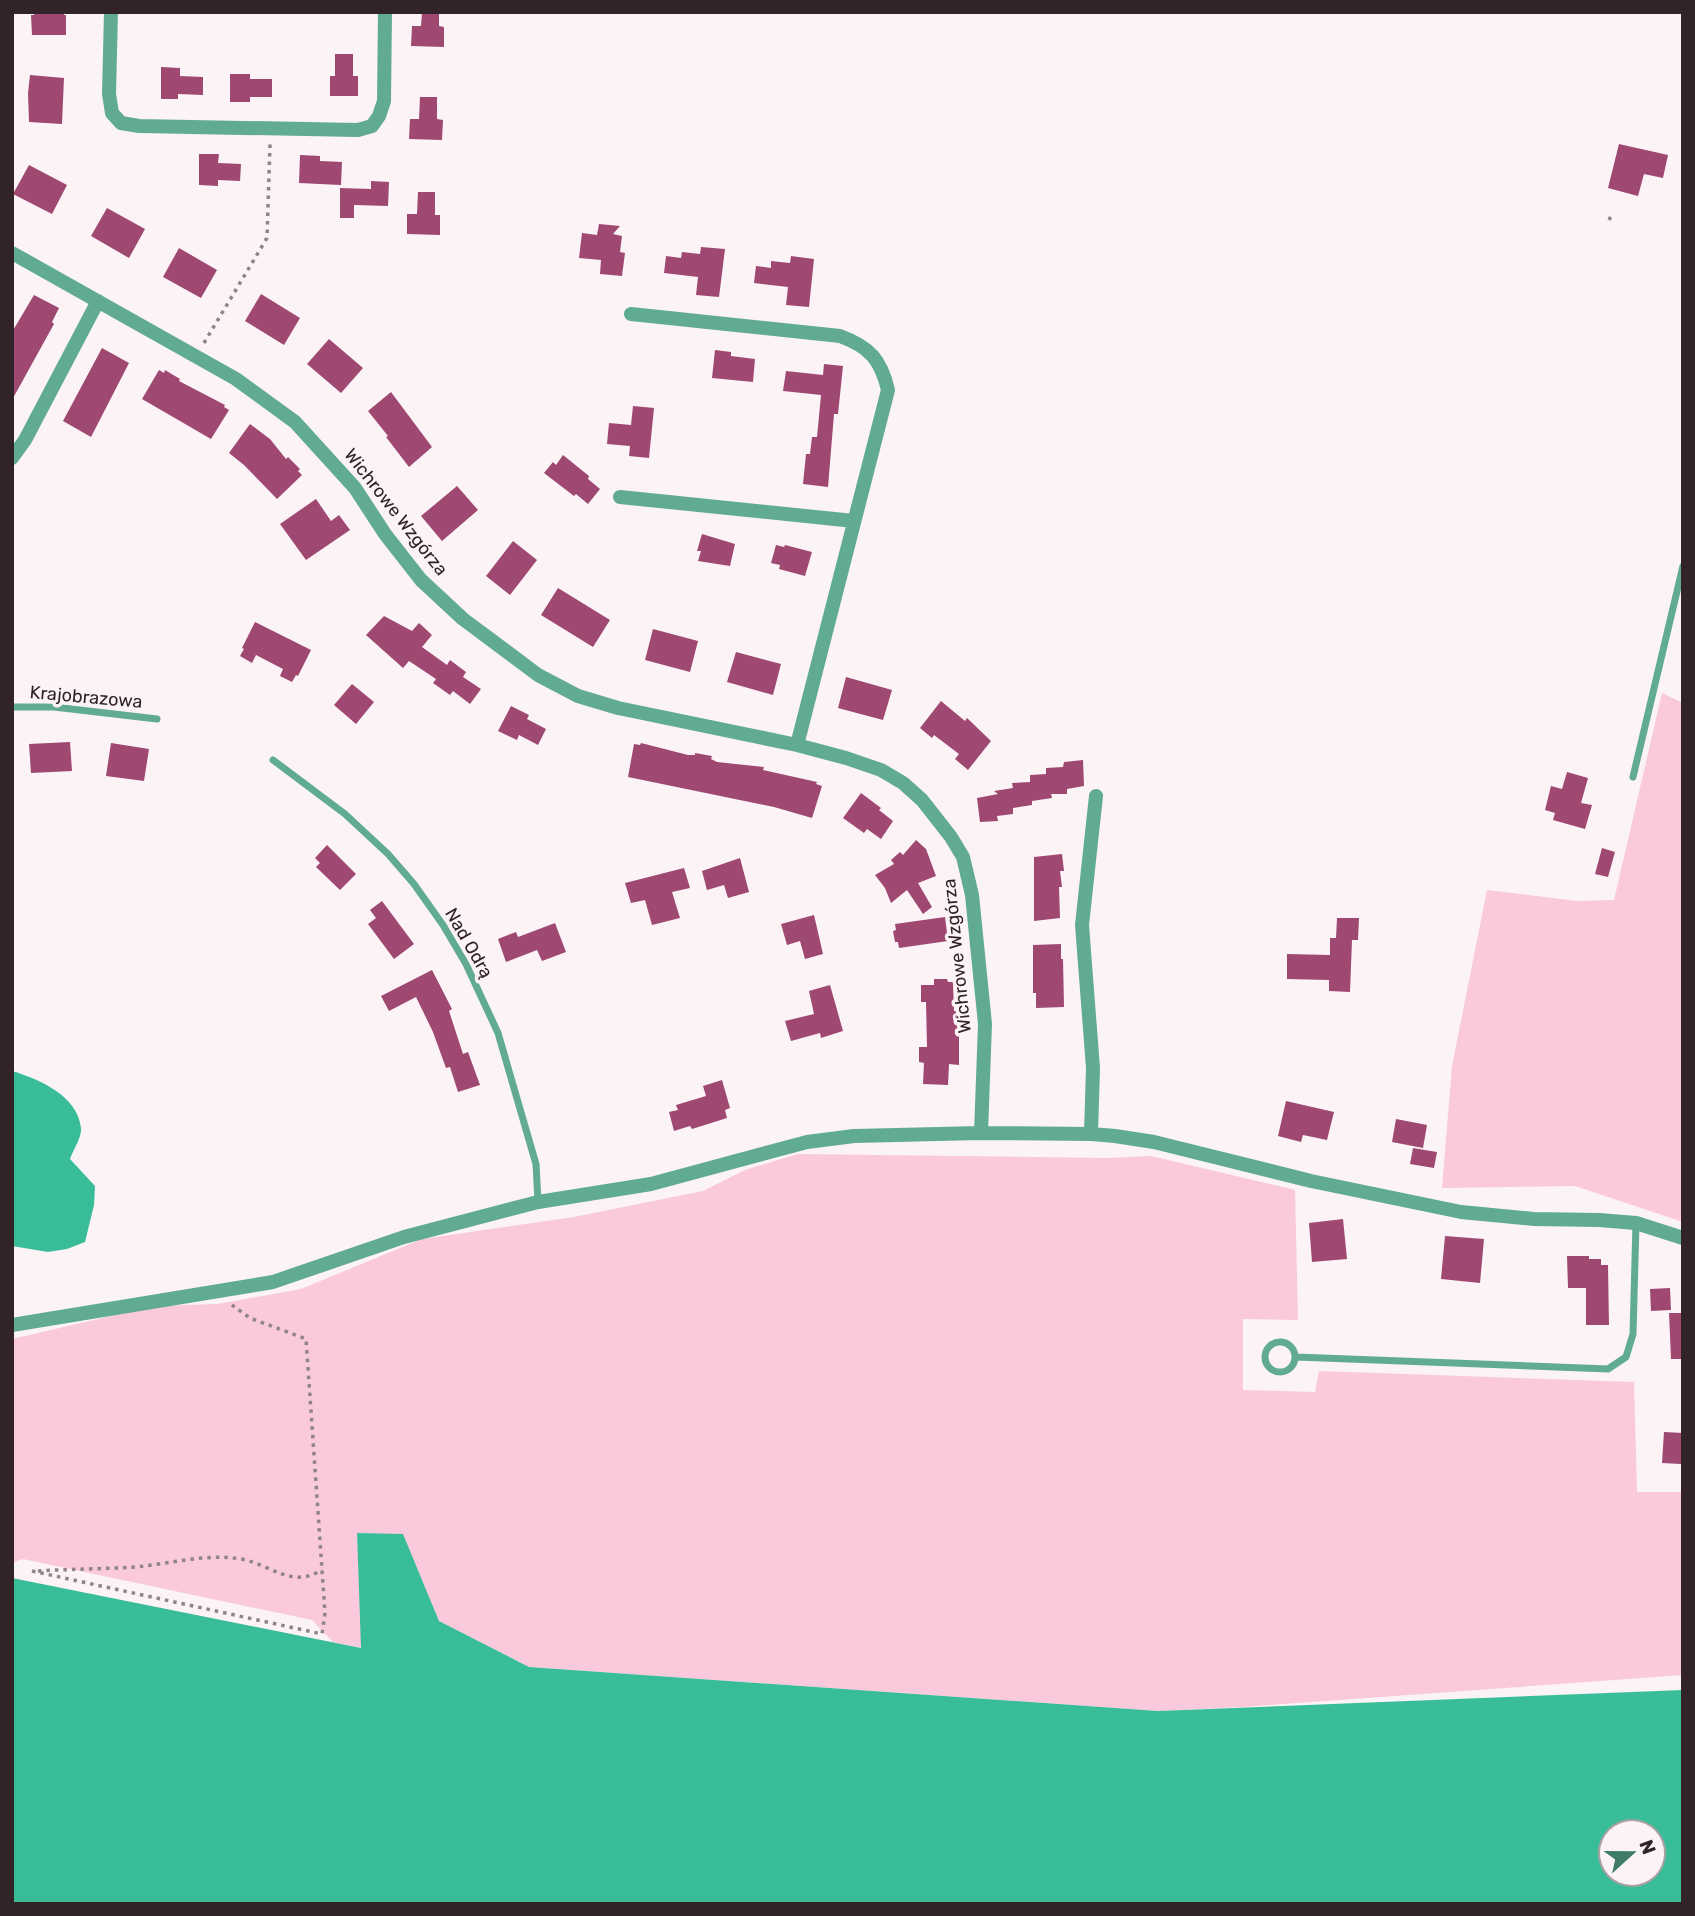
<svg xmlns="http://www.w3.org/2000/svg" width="1695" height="1916" font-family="Rubik,sans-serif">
<rect width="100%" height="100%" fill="#fbf3f6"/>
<!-- green -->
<path fill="#fac9dc" d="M 1662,693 L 1683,703 L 1683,1222 L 1575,1186 L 1442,1188 L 1452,1066 L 1487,890 L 1577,901 L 1614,900 Z
M 798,1154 L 1107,1158 L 1151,1156 L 1295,1190 L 1298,1320 L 1243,1319 L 1243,1390 L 1315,1392 L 1319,1371 L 1634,1382 L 1637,1492 L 1683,1492 L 1683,1675 L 1242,1707 L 1158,1711 L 529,1667 L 439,1621 L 403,1535 L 357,1533 L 362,1648 L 333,1642 L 312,1620 L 23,1559 L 12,1563 L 12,1339 L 154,1306 L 217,1304 L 301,1289 L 422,1239 L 574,1217 L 703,1191 L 745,1170 Z"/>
<!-- water -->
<path fill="#39bd99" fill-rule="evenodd" d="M 12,1071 C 39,1079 78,1096 81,1128 C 82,1137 73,1150 70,1159 L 95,1186 L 94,1205 L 85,1242 L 67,1249 L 48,1252 L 12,1246 Z
M 357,1533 L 403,1534 L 439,1621 L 529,1667 L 1158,1711 L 1683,1690 L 1683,1904 L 12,1904 L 12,1578 L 361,1648 ZM 1611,1832 L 1653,1832 L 1653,1874 L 1611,1874 Z"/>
<!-- building -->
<path fill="#9f4871" d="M 34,12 L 64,12 L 64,15 L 66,15 L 66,35 L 32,35 L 31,15 L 34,15 Z
M 422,12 L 439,12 L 439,26 L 444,27 L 444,47 L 411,46 L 412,26 L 421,26 Z
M 335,54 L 353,54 L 353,76 L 358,76 L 358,96 L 330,96 L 330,76 L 335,76 Z
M 161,67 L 180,68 L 180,76 L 203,77 L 203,95 L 178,94 L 178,99 L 161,99 Z
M 230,74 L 250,74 L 250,79 L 272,79 L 272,97 L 250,97 L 250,102 L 230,102 Z
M 30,75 L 64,78 L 62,124 L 29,122 L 28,93 Z
M 420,97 L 437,97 L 437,119 L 443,120 L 442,140 L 409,139 L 410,119 L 419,119 Z
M 1619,144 L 1668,155 L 1663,178 L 1644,174 L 1638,196 L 1608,188 Z
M 199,154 L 219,154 L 218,163 L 241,164 L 240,181 L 218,180 L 218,186 L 199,185 Z
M 300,155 L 320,156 L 320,161 L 342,162 L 341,185 L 299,183 Z
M 29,165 L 67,185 L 52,214 L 13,194 Z
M 371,181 L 389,182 L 388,206 L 354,205 L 354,218 L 340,218 L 340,188 L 371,189 Z
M 418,192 L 435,192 L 435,215 L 440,215 L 440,235 L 407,234 L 407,214 L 417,214 Z
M 107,208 L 145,229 L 129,258 L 91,236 Z
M 599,224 L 620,226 L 613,234 L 622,236 L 620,252 L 625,253 L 622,276 L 600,274 L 601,260 L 579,258 L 582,233 L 597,235 Z
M 701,247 L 725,249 L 719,297 L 696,295 L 698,277 L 664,273 L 666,256 L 681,258 L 682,252 L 700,254 Z
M 179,248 L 217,270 L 201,298 L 163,277 Z
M 791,256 L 814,259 L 809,307 L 786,305 L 788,287 L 754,283 L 756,266 L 771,268 L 771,261 L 790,263 Z
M 261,294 L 300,318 L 284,345 L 245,321 Z
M 34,295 L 59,308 L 52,322 L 54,324 L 12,400 L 12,332 Z
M 329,339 L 363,368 L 341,393 L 307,364 Z
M 102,348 L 129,363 L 91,437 L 63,421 Z
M 715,350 L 731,352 L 731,356 L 755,359 L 753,382 L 712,378 Z
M 824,364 L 843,366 L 838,414 L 834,414 L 828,487 L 803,484 L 806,454 L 810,454 L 812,437 L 817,437 L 821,395 L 783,391 L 786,371 L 823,375 Z
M 159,370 L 164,373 L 165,370 L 180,379 L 179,381 L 225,405 L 224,407 L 229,410 L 211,439 L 142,399 Z
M 391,392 L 432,447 L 409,467 L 386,437 L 388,436 L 368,411 Z
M 633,406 L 654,408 L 649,458 L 629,456 L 630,446 L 607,444 L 609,423 L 631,425 Z
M 250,424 L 270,439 L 286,459 L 288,457 L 300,469 L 298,471 L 302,475 L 277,499 L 244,465 L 229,453 Z
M 563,455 L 589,476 L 588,479 L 600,489 L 588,504 L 576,494 L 574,496 L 544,473 L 553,462 L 556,465 Z
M 457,486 L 478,510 L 442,541 L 421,516 Z
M 316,499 L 331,521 L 339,515 L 350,530 L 306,560 L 280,524 Z
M 702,534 L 735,544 L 730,566 L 698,561 L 701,551 L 697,551 Z
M 513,541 L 537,560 L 510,595 L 486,576 Z
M 776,545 L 784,547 L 785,545 L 812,552 L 805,576 L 779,569 L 780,565 L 771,563 Z
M 558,588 L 610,620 L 593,647 L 541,615 Z
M 384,616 L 412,631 L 419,623 L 432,635 L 422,647 L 447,665 L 450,660 L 466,672 L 463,677 L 481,689 L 470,704 L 453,691 L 450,695 L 433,683 L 436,679 L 409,661 L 403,668 L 366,635 Z
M 255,622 L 311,650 L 298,676 L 296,675 L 292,682 L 280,676 L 283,669 L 256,655 L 252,663 L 240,656 L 244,649 L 242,648 Z
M 653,629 L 698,641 L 690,672 L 645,660 Z
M 736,652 L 781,664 L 773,695 L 727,682 Z
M 846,677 L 892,690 L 883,720 L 838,708 Z
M 352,684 L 374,702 L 356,724 L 334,705 Z
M 941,701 L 965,721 L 967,718 L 991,741 L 968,770 L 955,759 L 959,754 L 934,735 L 932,738 L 920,728 Z
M 511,706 L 529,715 L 527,719 L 546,729 L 538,745 L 519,735 L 517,740 L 498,731 Z
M 70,742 L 72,771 L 31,773 L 29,744 Z
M 111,743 L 149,749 L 144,781 L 106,776 Z
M 641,743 L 688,755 L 695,755 L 695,753 L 712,756 L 711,759 L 717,762 L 764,767 L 763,770 L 817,782 L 816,784 L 822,786 L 812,818 L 774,807 L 628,777 L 634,744 L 640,745 Z
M 1083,760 L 1084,786 L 1067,789 L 1067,794 L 1051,794 L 1052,798 L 1032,801 L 1032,805 L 1013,808 L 1013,814 L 997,816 L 998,821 L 980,822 L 977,798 L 998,794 L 994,791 L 1013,788 L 1012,783 L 1030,782 L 1030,775 L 1046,774 L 1046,768 L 1063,767 L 1064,762 Z
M 1567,772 L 1588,778 L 1581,803 L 1592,805 L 1585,829 L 1553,820 L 1555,813 L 1545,810 L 1551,786 L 1562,789 Z
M 861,793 L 881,808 L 879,810 L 893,821 L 881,839 L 867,829 L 864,833 L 843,818 Z
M 916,840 L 926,849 L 936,876 L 918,883 L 932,907 L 923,914 L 907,890 L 891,903 L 885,888 L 875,875 L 894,864 L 891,860 L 900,852 L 903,855 Z
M 327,845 L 356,874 L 340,890 L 316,867 L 320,863 L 315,858 Z
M 1602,848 L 1615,852 L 1608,877 L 1595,874 Z
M 1062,854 L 1064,871 L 1060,871 L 1062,887 L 1059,887 L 1060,918 L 1034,921 L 1034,857 Z
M 740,858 L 749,892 L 728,898 L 724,885 L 707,890 L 702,871 Z
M 684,868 L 690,888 L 672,892 L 680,918 L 652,925 L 645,900 L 631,903 L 625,883 Z
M 382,901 L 414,944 L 394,959 L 368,924 L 376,918 L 370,910 Z
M 814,915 L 823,954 L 805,959 L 800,941 L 787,945 L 781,924 Z
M 945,917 L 948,941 L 899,948 L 898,942 L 895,942 L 893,931 L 896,930 L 895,924 Z
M 1337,918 L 1359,918 L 1358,940 L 1352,940 L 1350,992 L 1329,991 L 1329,980 L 1287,979 L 1287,954 L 1330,955 L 1330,938 L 1336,938 Z
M 555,923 L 566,952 L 542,961 L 537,950 L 506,962 L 498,939 L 516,932 L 518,937 Z
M 1061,944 L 1061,959 L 1063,959 L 1064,1007 L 1036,1008 L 1036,993 L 1033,993 L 1033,945 Z
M 432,970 L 452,1009 L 449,1011 L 463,1054 L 468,1052 L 480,1085 L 458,1092 L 450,1067 L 446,1068 L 433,1032 L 416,997 L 389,1011 L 381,996 Z
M 934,979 L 947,979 L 948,982 L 953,982 L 954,1011 L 959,1011 L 959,1065 L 949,1064 L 948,1085 L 923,1084 L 924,1063 L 919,1062 L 919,1047 L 927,1047 L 926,1002 L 921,1002 L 921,985 L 934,985 Z
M 830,985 L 843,1031 L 821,1038 L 820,1033 L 791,1041 L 785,1021 L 814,1014 L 809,991 Z
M 722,1080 L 730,1108 L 725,1110 L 727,1118 L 692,1129 L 690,1126 L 674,1131 L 669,1112 L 678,1110 L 676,1105 L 706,1096 L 703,1086 Z
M 1286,1101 L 1334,1112 L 1327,1140 L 1303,1135 L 1301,1142 L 1278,1136 Z
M 1396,1119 L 1427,1125 L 1423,1148 L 1392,1142 Z
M 1413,1148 L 1437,1152 L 1434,1168 L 1410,1164 Z
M 1343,1219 L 1347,1259 L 1312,1262 L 1309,1223 Z
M 1445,1236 L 1484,1239 L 1480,1283 L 1441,1279 Z
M 1567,1256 L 1589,1256 L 1589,1259 L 1601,1259 L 1601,1265 L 1608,1265 L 1609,1325 L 1586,1325 L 1586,1288 L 1568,1288 Z
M 1670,1288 L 1671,1310 L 1651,1311 L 1650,1289 Z
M 1669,1313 L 1683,1313 L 1683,1359 L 1671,1359 Z
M 1664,1432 L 1683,1433 L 1681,1464 L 1662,1463 Z"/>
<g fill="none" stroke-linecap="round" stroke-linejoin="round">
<!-- path -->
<path stroke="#908489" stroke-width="3.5" stroke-dasharray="3.5 5" stroke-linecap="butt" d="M 1609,220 L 1612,214
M 204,343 L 267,238 L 270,144
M 32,1571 L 322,1634 L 325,1613 L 306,1339 L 250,1318 L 232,1305
M 38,1571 C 70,1569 103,1569 135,1567 C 169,1564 207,1553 241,1559 C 273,1565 290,1589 322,1570"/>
<!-- service -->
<path stroke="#60ab92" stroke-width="7" d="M 12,707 L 54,707 L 157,719
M 273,760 L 345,814 L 388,854 L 414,884 L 443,925 L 466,964 L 498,1033 L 536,1164 L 538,1202
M 1633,777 L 1683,566
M1265 1357a15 15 0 1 1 30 0a15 15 0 1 1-30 0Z
M 1296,1357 L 1608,1369 L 1626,1357 L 1633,1334 L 1636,1223"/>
<!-- minor -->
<path stroke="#60ab92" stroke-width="14" d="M 111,12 L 109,94 L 112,113 L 121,123 L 139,126 L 358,130 L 372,126 L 379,116 L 384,101 L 385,12
M 12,253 L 236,379 L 295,422 L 355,488 L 385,534 L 421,580 L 463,619 L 538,675 L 578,696 L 618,708 L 797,745 L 846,758 L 881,770 L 903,783 L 922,800 L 951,837 L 963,857 L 972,895 L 985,1024 L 981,1133
M 631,314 L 840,336 C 870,347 881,360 888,390 L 797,745
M 12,458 L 25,440 L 98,301
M 620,497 L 854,521
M 1091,1134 L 1093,1068 L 1082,925 L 1096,796
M 12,1325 L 273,1282 L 404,1237 L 538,1202 L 651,1184 L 807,1142 L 854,1136 L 981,1133 L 1091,1134 L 1115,1136 L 1154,1142 L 1311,1181 L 1461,1212 L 1534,1219 L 1599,1220 L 1636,1223 L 1683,1238"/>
</g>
<g text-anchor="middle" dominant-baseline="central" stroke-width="7" stroke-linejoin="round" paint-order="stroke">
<!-- street labels -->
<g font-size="18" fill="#322329" stroke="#fbf3f6">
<text transform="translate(396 512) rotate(52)">Wichrowe Wzgórza</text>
<text transform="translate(86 697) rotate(5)">Krajobrazowa</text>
<text transform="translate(469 943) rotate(60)">Nad Odrą</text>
<text transform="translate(957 956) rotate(-96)">Wichrowe Wzgórza</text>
</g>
</g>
<!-- border -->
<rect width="1695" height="1916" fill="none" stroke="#322329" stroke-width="28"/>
<!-- north arrow -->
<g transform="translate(1632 1853) rotate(69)"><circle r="33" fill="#fbf3f6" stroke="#aba0a4" stroke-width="2"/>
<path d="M0-5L12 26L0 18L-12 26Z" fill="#3e7c69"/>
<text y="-10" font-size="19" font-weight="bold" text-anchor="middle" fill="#322329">N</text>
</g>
</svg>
